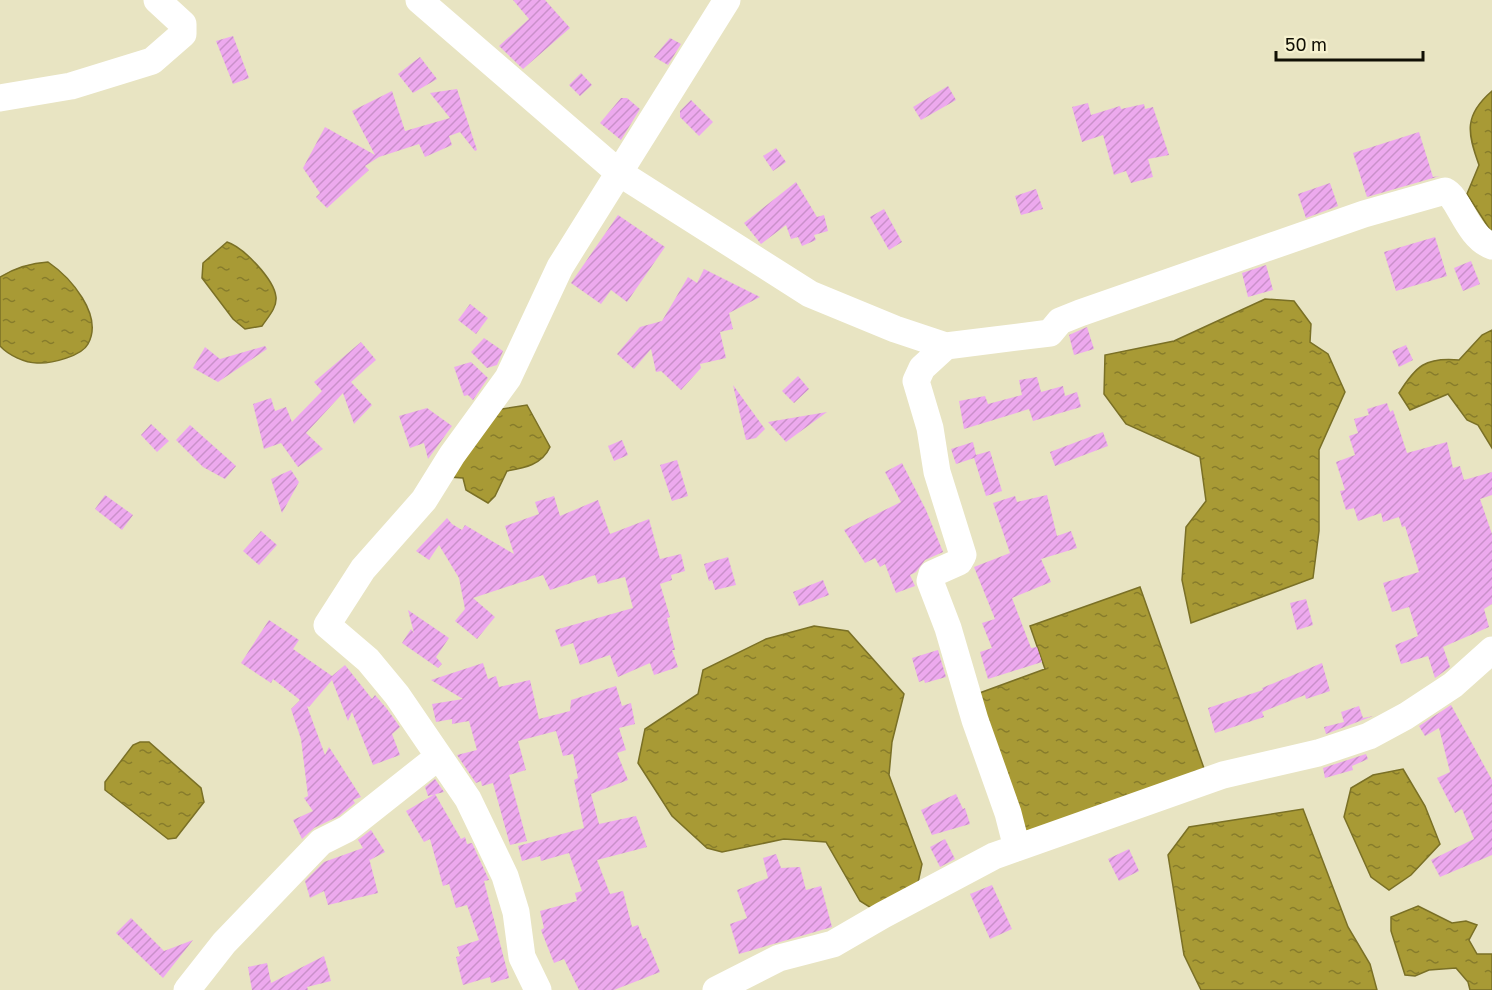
<svg xmlns="http://www.w3.org/2000/svg" width="1492" height="990" font-family="'Golos Text',sans-serif">
<defs>
<pattern id="water-ripples" width="26" height="14" patternUnits="userSpaceOnUse" patternTransform="scale(1.5)"><rect width="26" height="14" fill="#a89a35"/><path d="M2 4q2-2 4 0t4 0M15 11q2-2 4 0t4 0" fill="none" stroke="#877c2b"/></pattern>
<pattern id="building-hatch" width="6" height="6" patternUnits="userSpaceOnUse" patternTransform="scale(1.5)"><rect width="6" height="6" fill="#eda9ee"/><path d="M-1 1l2-2M0 6l6-6M5 7l2-2" fill="none" stroke="#ca90ca"/></pattern>
</defs>
<rect width="100%" height="100%" fill="#e8e4c2"/>
<!-- water -->
<path fill="url(#water-ripples)" stroke="#7a7026" stroke-width="1.5" d="M 1492,91 L 1492,233 L 1467,194 L 1479,165 C 1467,132 1464,115 1492,91 Z
M 227,242 C 243,247 274,279 276,297 C 277,308 268,317 262,326 L 245,329 L 233,319 L 202,278 L 203,263 Z
M 48,262 C 70,277 104,315 88,344 C 82,356 51,364 37,363 C 25,363 8,355 0,346 L 0,277 C 15,268 30,263 48,262 Z
M 1265,299 L 1294,301 L 1311,324 L 1310,342 L 1328,354 L 1345,392 L 1319,450 L 1319,531 L 1313,578 L 1191,623 L 1182,580 L 1186,527 L 1206,501 L 1200,457 L 1126,424 L 1104,394 L 1105,355 L 1174,341 Z
M 1492,330 L 1492,448 L 1478,425 L 1467,420 L 1448,394 L 1410,410 L 1399,393 C 1416,366 1425,357 1459,360 L 1482,335 Z
M 527,405 L 550,447 C 542,465 524,468 507,471 L 495,496 L 488,503 L 466,490 L 463,478 L 449,477 L 496,410 Z
M 1140,587 L 1206,774 L 1025,838 L 974,695 L 1045,669 L 1030,626 Z
M 814,626 L 848,631 L 904,694 L 892,742 L 889,775 L 922,864 L 916,892 L 879,913 L 860,901 L 826,842 L 784,839 L 722,852 L 707,848 L 672,816 L 638,763 L 645,729 L 698,694 L 703,670 L 766,639 Z
M 140,742 L 149,742 L 201,788 L 204,802 L 176,838 L 168,839 L 105,790 L 105,782 L 133,745 Z
M 1403,769 L 1425,806 L 1440,844 L 1411,875 L 1389,890 L 1371,877 L 1344,817 L 1351,788 L 1373,775 Z
M 1303,809 L 1348,927 L 1370,964 L 1377,990 L 1201,990 L 1184,955 L 1168,855 L 1189,827 Z
M 1418,906 L 1452,923 L 1466,921 L 1477,925 L 1469,940 L 1477,954 L 1492,954 L 1492,990 L 1470,990 L 1468,982 L 1456,968 L 1429,970 L 1415,976 L 1405,975 L 1391,931 L 1391,917 Z"/>
<!-- building -->
<path fill="url(#building-hatch)" d="M 513,0 L 545,0 L 570,28 L 523,69 L 499,46 L 529,19 Z
M 233,36 L 249,78 L 233,84 L 216,41 Z
M 670,38 L 681,44 L 668,65 L 654,57 Z
M 420,57 L 437,79 L 413,93 L 398,74 Z
M 581,73 L 592,85 L 580,96 L 569,85 Z
M 948,86 L 956,100 L 921,120 L 913,107 Z
M 457,89 L 477,150 L 475,151 L 460,132 L 449,136 L 452,145 L 425,157 L 419,144 L 379,157 L 365,166 L 369,170 L 327,208 L 316,197 L 320,193 L 303,168 L 325,127 L 375,155 L 352,111 L 392,91 L 405,131 L 450,118 L 430,93 Z
M 621,98 L 627,98 L 640,109 L 621,140 L 600,123 Z
M 691,100 L 713,122 L 699,136 L 680,117 L 680,111 Z
M 1088,103 L 1091,115 L 1120,106 L 1121,109 L 1144,104 L 1145,109 L 1153,107 L 1169,155 L 1148,159 L 1153,177 L 1131,183 L 1126,171 L 1114,175 L 1103,135 L 1082,142 L 1072,107 Z
M 1419,132 L 1433,177 L 1440,176 L 1367,197 L 1353,153 Z
M 776,148 L 786,162 L 773,171 L 763,156 Z
M 796,182 L 817,217 L 824,215 L 828,231 L 814,235 L 816,240 L 802,246 L 798,237 L 791,239 L 786,225 L 761,244 L 744,223 Z
M 1330,183 L 1338,206 L 1306,218 L 1298,194 Z
M 1036,189 L 1043,209 L 1021,215 L 1015,196 Z
M 884,209 L 902,242 L 889,250 L 870,217 Z
M 618,215 L 665,247 L 627,302 L 611,290 L 601,304 L 571,283 Z
M 1435,237 L 1447,276 L 1396,291 L 1384,252 Z
M 1471,261 L 1480,284 L 1463,291 L 1454,268 Z
M 1266,265 L 1273,290 L 1248,297 L 1242,273 Z
M 704,269 L 760,297 L 729,313 L 733,329 L 720,332 L 726,358 L 700,364 L 701,368 L 681,390 L 661,371 L 656,372 L 651,349 L 634,369 L 617,354 L 640,327 L 662,321 L 688,277 L 697,283 Z
M 470,304 L 488,318 L 476,334 L 458,320 Z
M 1087,327 L 1094,349 L 1074,355 L 1069,335 Z
M 484,338 L 503,351 L 497,365 L 487,368 L 471,352 Z
M 361,342 L 376,360 L 351,382 L 372,405 L 354,424 L 343,393 L 306,433 L 323,449 L 298,467 L 281,443 L 264,449 L 253,404 L 271,398 L 275,411 L 286,407 L 292,422 L 322,391 L 314,382 Z
M 1406,345 L 1413,360 L 1399,367 L 1392,351 Z
M 265,346 L 267,349 L 218,382 L 193,368 L 205,347 L 220,359 Z
M 471,362 L 488,378 L 473,400 L 468,395 L 464,396 L 454,367 Z
M 798,376 L 809,389 L 794,403 L 782,391 Z
M 1037,377 L 1041,392 L 1063,386 L 1065,396 L 1077,392 L 1081,407 L 1033,421 L 1029,409 L 964,429 L 959,401 L 985,396 L 988,404 L 1022,395 L 1019,380 Z
M 733,385 L 765,429 L 756,438 L 746,440 Z
M 1387,403 L 1390,412 L 1393,410 L 1407,453 L 1447,442 L 1453,468 L 1460,466 L 1464,480 L 1492,472 L 1492,495 L 1480,499 L 1492,534 L 1492,604 L 1484,609 L 1489,627 L 1443,647 L 1450,667 L 1435,678 L 1428,656 L 1401,664 L 1395,645 L 1418,636 L 1409,607 L 1392,612 L 1383,583 L 1419,572 L 1405,526 L 1402,527 L 1399,517 L 1383,522 L 1381,513 L 1358,521 L 1354,508 L 1346,510 L 1340,491 L 1345,490 L 1336,462 L 1355,455 L 1349,436 L 1358,433 L 1354,419 L 1369,415 L 1367,409 Z
M 427,408 L 452,426 L 428,459 L 424,443 L 410,448 L 399,416 Z
M 827,412 L 786,442 L 768,422 Z
M 151,424 L 169,441 L 157,452 L 141,435 Z
M 190,425 L 236,466 L 225,479 L 203,467 L 176,440 Z
M 1103,432 L 1108,446 L 1055,466 L 1050,452 Z
M 622,440 L 628,455 L 614,461 L 608,446 Z
M 973,442 L 976,455 L 990,451 L 1002,491 L 986,496 L 974,458 L 956,464 L 951,449 Z
M 677,460 L 688,496 L 672,501 L 660,465 Z
M 902,463 L 926,510 L 943,552 L 925,560 L 916,572 L 910,575 L 915,586 L 896,593 L 885,564 L 880,567 L 875,558 L 865,563 L 844,530 L 901,502 L 885,472 Z
M 291,470 L 299,482 L 282,513 L 271,479 Z
M 105,495 L 133,515 L 122,530 L 95,509 Z
M 1047,495 L 1057,536 L 1071,531 L 1077,548 L 1041,559 L 1051,582 L 1012,598 L 1031,648 L 1037,647 L 1042,662 L 988,679 L 980,652 L 992,648 L 982,623 L 995,619 L 974,567 L 1010,553 L 993,503 L 1015,496 L 1017,502 Z
M 554,496 L 560,516 L 598,500 L 610,534 L 649,519 L 660,559 L 681,554 L 685,571 L 671,575 L 672,580 L 660,584 L 670,617 L 667,618 L 675,650 L 672,650 L 678,667 L 654,675 L 650,663 L 618,677 L 610,655 L 580,665 L 573,643 L 561,647 L 555,630 L 633,608 L 625,577 L 598,584 L 595,575 L 550,590 L 543,575 L 473,598 L 495,617 L 477,639 L 455,621 L 465,609 L 459,578 L 439,545 L 429,560 L 416,551 L 447,518 L 452,524 L 462,530 L 465,525 L 514,554 L 505,526 L 539,514 L 535,502 Z
M 261,531 L 277,545 L 259,565 L 243,551 Z
M 728,557 L 736,585 L 715,590 L 712,580 L 709,581 L 704,564 Z
M 823,580 L 829,595 L 799,606 L 793,592 Z
M 1306,599 L 1313,625 L 1297,630 L 1290,603 Z
M 408,610 L 449,638 L 436,657 L 442,664 L 438,668 L 402,643 L 411,629 L 414,633 Z
M 269,620 L 299,640 L 293,649 L 332,676 L 345,665 L 372,699 L 375,695 L 387,709 L 400,727 L 392,734 L 400,755 L 373,765 L 352,712 L 348,721 L 332,680 L 309,707 L 307,706 L 325,755 L 329,747 L 361,797 L 353,800 L 355,803 L 339,816 L 314,828 L 302,839 L 293,820 L 313,811 L 304,798 L 308,796 L 301,739 L 291,709 L 300,700 L 273,679 L 271,683 L 241,663 Z
M 938,650 L 946,677 L 925,683 L 924,680 L 919,682 L 912,658 Z
M 483,663 L 488,679 L 496,676 L 499,687 L 530,680 L 539,719 L 570,711 L 571,700 L 616,686 L 622,706 L 631,703 L 635,724 L 619,728 L 626,750 L 617,753 L 628,780 L 591,794 L 599,824 L 636,816 L 647,847 L 597,860 L 610,894 L 623,891 L 632,927 L 638,925 L 643,939 L 646,938 L 660,972 L 614,990 L 579,990 L 564,959 L 554,963 L 541,930 L 544,928 L 540,911 L 577,901 L 575,893 L 582,891 L 569,853 L 541,861 L 540,856 L 522,861 L 518,846 L 584,828 L 574,780 L 578,778 L 573,754 L 563,756 L 556,731 L 518,741 L 526,770 L 509,775 L 527,841 L 510,845 L 493,783 L 482,786 L 481,781 L 476,783 L 457,755 L 477,750 L 469,721 L 452,724 L 452,719 L 436,722 L 432,704 L 463,699 L 431,680 Z
M 1322,663 L 1330,691 L 1306,699 L 1305,695 L 1262,712 L 1264,717 L 1215,733 L 1208,708 L 1263,690 L 1262,688 Z
M 1451,705 L 1492,780 L 1492,855 L 1440,877 L 1431,860 L 1474,839 L 1462,809 L 1455,813 L 1437,778 L 1450,772 L 1439,728 L 1425,736 L 1419,726 Z
M 1359,706 L 1363,718 L 1373,716 L 1326,734 L 1324,727 L 1344,722 L 1341,712 Z
M 1366,754 L 1368,759 L 1352,766 L 1353,770 L 1325,778 L 1323,768 Z
M 435,779 L 444,792 L 428,796 L 425,787 Z
M 435,794 L 461,839 L 465,837 L 467,844 L 472,843 L 489,880 L 484,881 L 509,978 L 491,983 L 490,977 L 463,985 L 456,957 L 460,956 L 457,947 L 479,940 L 467,905 L 456,908 L 449,884 L 443,886 L 430,839 L 424,842 L 406,811 Z
M 956,794 L 963,809 L 965,808 L 970,824 L 932,835 L 921,810 Z
M 371,830 L 385,852 L 370,860 L 369,858 L 378,893 L 328,905 L 324,891 L 310,898 L 305,881 L 324,862 L 363,848 L 358,840 Z
M 945,839 L 955,859 L 940,867 L 930,847 Z
M 1129,849 L 1139,871 L 1119,881 L 1108,859 Z
M 776,854 L 781,868 L 800,867 L 806,890 L 821,886 L 832,927 L 739,954 L 730,924 L 747,918 L 737,890 L 768,878 L 763,858 Z
M 992,885 L 1012,929 L 990,939 L 970,894 Z
M 131,918 L 164,951 L 193,940 L 163,978 L 116,933 Z
M 324,956 L 331,981 L 307,987 L 308,990 L 252,990 L 248,967 L 267,963 L 271,983 Z"/>
<g fill="none" stroke-linecap="round" stroke-linejoin="round">
<!-- minor -->
<path stroke="#fff" stroke-width="27" d="M 419,0 L 618,172 L 810,294 L 895,329 L 946,346 L 1050,333 L 1060,321 L 1080,313 L 1364,214 L 1445,191 C 1459,197 1467,237 1492,246
M 0,98 L 71,86 L 152,61 L 183,34 L 183,24 L 157,0
M 946,346 L 922,368 L 916,381 L 930,428 L 937,472 L 963,555 L 959,562 L 932,574 L 930,581 L 948,628 L 975,720 L 1008,813 L 1017,848
M 187,990 L 224,943 L 321,842 L 347,829 L 438,757
M 538,990 L 522,957 L 516,912 L 505,876 L 468,799 L 397,695 L 368,660 L 327,625 L 363,569 L 424,500 L 452,455 L 508,378 L 560,267 L 727,0
M 716,990 L 779,958 L 833,944 L 883,915 L 994,856 L 1223,775 L 1318,753 L 1369,736 L 1406,716 L 1453,685 L 1492,650"/>
</g>
<!-- scale -->
<path d="M1276 51v9h147v-9" fill="none" stroke="#100f04" stroke-width="3"/>
<text x="1285" y="51" font-size="18" fill="#100f04" stroke="#f5f1cf" stroke-width="4.5" paint-order="stroke">50 m</text>
</svg>
